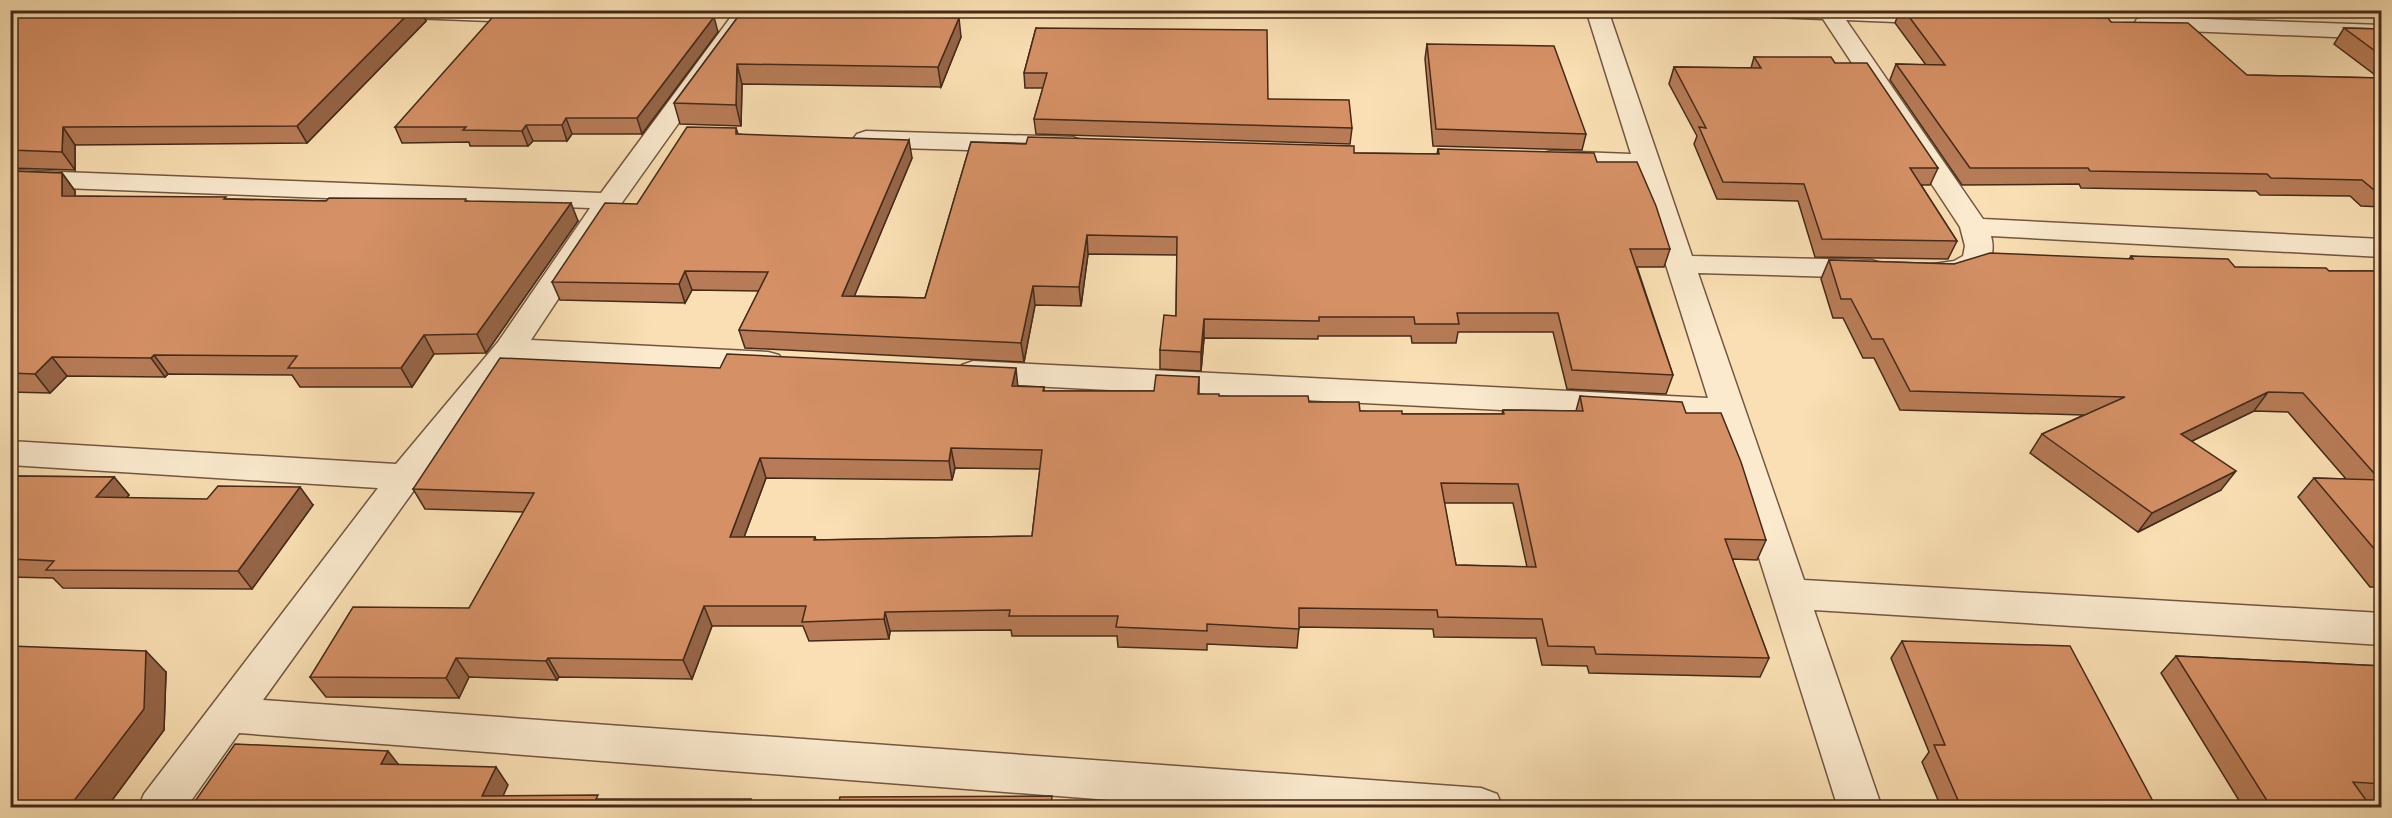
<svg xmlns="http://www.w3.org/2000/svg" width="2392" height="818" font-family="'IM FELL English',serif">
<rect width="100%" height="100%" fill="#f9dfb3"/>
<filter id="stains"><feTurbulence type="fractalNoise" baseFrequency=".00333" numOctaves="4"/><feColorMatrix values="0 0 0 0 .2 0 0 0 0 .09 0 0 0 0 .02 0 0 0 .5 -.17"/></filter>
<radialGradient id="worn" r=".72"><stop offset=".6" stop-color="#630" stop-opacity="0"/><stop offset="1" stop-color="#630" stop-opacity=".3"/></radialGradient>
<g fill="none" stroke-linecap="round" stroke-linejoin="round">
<!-- minor casing -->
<g stroke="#725740" stroke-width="3">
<path id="minor" d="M 374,10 L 544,10 L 550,16 L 547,21 L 539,23 L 385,17 L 377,15 Z
M 736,10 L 759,10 L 621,204 L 531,340 L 768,352 L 779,355 L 784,362 L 779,369 L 768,372 L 517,360 L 417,486 L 263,700 L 1481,788 L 1497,794 L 1503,808 L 1213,808 L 239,733 L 186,808 L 138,808 L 144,794 L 378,488 L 10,465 L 10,441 L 396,464 L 498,342 L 590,208 L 10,186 L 10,170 L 601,193 Z
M 1586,10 L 1608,10 L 1692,256 L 1871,260 L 1881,263 L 1886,269 L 1881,275 L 1871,278 L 1698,273 L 1804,580 L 2382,613 L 2382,645 L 1814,610 L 1882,808 L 1838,808 L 1716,421 L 973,383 L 962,379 L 957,372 L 962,365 L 973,361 L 1708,398 L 1636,170 L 1552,167 L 1543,165 L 1539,159 L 1543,153 L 1552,151 L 1631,154 Z
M 1760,10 L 1951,12 L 1954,17 L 1951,22 L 1943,24 L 1846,20 L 1983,219 L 2382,239 L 2382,257 L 1991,236 C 2002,275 1955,284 1927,277 L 1922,271 L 1927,265 L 1954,261 L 1963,256 L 1965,246 L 1960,227 L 1823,19 L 1771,17 L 1763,15 Z
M 2145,17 L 2382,25 L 2382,39 L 2137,29 L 2134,24 L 2137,19 Z
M 866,131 L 1072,137 L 1081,140 L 1085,145 L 1081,150 L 1072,153 L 866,147 L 857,144 L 853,139 L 857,134 Z"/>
</g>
<!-- minor -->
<use href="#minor" fill="#fbeace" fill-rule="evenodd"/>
</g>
<!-- wall -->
<path fill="#b77c57" stroke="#452a1a" stroke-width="1.5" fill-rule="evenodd" d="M 10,10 L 421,10 L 426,21 L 307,143 L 75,145 L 75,170 L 10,168 Z
M 599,10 L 712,10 L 710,14 Z
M 743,10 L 961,37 L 941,87 L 742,84 L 741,126 L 680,124 L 674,103 Z
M 1900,10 L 1959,10 L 1962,14 L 2111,22 L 2247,75 L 2379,78 L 2334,44 L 2344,28 L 2382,29 L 2382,207 L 2361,206 L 2350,196 L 2260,195 L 2256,191 L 2081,188 L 2079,184 L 1962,185 L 1890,80 L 1896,64 L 1926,65 L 1895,23 Z
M 1036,28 L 1268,99 L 1352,128 L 1350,144 L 1036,134 L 1034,119 L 1043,88 L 1025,88 L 1024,73 Z
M 718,32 L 642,134 L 572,134 L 567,141 L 533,141 L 528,146 L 470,146 L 469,142 L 402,143 L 395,127 Z
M 1427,44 L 1586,134 L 1582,150 L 1433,146 L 1425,59 Z
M 1754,57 L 1835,63 L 1938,168 L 1930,185 L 1921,185 L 1957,241 L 1948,259 L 1815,257 L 1798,201 L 1717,199 L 1694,144 L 1697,136 L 1669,84 L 1674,67 L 1751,68 Z
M 736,128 L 738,134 L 912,158 L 854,296 L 925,298 L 971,142 L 1354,153 L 1437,154 L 1438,149 L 1597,162 L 1670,249 L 1664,267 L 1637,267 L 1673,375 L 1666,394 L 1567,389 L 1553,332 L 1458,332 L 1456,343 L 1412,343 L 1411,336 L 1318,336 L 1318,339 L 1204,338 L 1201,371 L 1160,369 L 1160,350 L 1176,316 L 1177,255 L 1088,254 L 1081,306 L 1035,305 L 1024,362 L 745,348 L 739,330 L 759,291 L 692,290 L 685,303 L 560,300 L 552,282 Z
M 10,171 L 62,173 L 75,191 L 75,196 L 326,201 L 467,201 L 578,221 L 486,353 L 434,354 L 412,387 L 300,387 L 292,375 L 168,374 L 165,377 L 67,376 L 50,393 L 10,392 Z
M 2131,256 L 2235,267 L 2329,271 L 2382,271 L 2382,587 L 2370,587 L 2298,497 L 2314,478 L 2346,479 L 2288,412 L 2254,411 L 2192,441 L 2221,490 L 2138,532 L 2030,453 L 2042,434 L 2084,415 L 1900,410 L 1874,358 L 1863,358 L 1843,318 L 1833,318 L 1821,279 L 1829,260 L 1954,264 L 2129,259 Z
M 1199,377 L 1199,394 L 1219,396 L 1309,402 L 1360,411 L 1402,414 L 1502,414 L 1503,410 L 1576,411 L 1580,396 L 1686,413 L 1766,540 L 1757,560 L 1732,559 L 1769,658 L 1760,677 L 1589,673 L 1587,666 L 1542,665 L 1536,638 L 1434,637 L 1433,629 L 1299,627 L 1297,648 L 1207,644 L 1207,650 L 1118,647 L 1117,636 L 1012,636 L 1011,630 L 890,631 L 889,639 L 809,641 L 803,626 L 712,626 L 692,679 L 559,677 L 557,680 L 469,677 L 459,698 L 326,697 L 310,677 L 469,608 L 524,512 L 425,509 L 413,489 L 1018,386 L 1044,387 L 1044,391 L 1154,391 ZM 955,468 L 1040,469 L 1032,536 L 816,540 L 815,537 L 744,537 L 766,478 L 952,480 ZM 1444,503 L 1513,503 L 1527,567 L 1456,565 Z
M 10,476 L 114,477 L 129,495 L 126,498 L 313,505 L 252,589 L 63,588 L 53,578 L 10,577 Z
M 1902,641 L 2155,805 L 2187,807 L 1941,807 L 1922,762 L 1929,752 L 1891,658 Z
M 10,646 L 166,672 L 164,730 L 107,807 L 10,807 Z
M 2176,656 L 2382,666 L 2382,801 L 2366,800 L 2371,807 L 2243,807 L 2161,673 Z"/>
<!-- shaded-wall -->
<path fill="#956547" stroke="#452a1a" stroke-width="1.5" d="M 412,10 L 421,10 L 426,21 L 307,143 L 297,126 Z
M 714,17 L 718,32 L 642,134 L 637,118 Z
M 959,18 L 961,37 L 941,87 L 938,67 Z
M 737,64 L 742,84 L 741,126 L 736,105 Z
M 566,118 L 572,134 L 567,141 L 562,125 Z
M 526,125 L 533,141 L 528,146 L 522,131 Z
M 63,127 L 75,145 L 75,170 L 62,152 Z
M 909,140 L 912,158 L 847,314 L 842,296 Z
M 62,173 L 75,191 L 75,214 L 62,196 Z
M 571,203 L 578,221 L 486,353 L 477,334 Z
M 1087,235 L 1088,254 L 1081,306 L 1079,287 Z
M 685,271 L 692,290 L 685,303 L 679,284 Z
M 1033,286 L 1035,305 L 1024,362 L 1021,343 Z
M 1204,319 L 1204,338 L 1201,371 L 1201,352 Z
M 424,335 L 434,354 L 412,387 L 401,368 Z
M 154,355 L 168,374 L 165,377 L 151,358 Z
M 52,357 L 67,376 L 50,393 L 35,374 Z
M 1016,368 L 1018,388 L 1012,386 Z
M 2268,392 L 2254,411 L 2167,453 L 2181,434 Z
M 951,448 L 955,468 L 952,480 L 949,461 Z
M 760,458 L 766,478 L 737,556 L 730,537 Z
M 2236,471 L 2221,490 L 2138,532 L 2152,513 Z
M 114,477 L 129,495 L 111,515 L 96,497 Z
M 300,487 L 313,505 L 252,589 L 238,571 Z
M 704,606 L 712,626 L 692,679 L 683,660 Z
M 885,612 L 890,631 L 889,639 L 884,619 Z
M 146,651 L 166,672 L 164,730 L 107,807 L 71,807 L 70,806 Z
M 456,658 L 469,677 L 459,698 L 446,678 Z
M 548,658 L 559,677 L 557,680 L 546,661 Z
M 388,751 L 402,769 L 381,764 Z
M 496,767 L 508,785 L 498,807 L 482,796 Z"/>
<!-- building -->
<path fill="#d59065" stroke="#452a1a" stroke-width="1.5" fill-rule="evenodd" d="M 10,10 L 412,10 L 297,126 L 63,127 L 62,152 L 10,150 Z
M 499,10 L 532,10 L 714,17 L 637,118 L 566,118 L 562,125 L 526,125 L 522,131 L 463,130 L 466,127 L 395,127 Z
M 743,10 L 745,10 L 959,18 L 938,67 L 737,64 L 736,105 L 674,103 Z
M 1904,10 L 1959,10 L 1962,14 L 2108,18 L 2111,22 L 2188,23 L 2247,75 L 2382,78 L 2382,190 L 2373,189 L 2362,180 L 2271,178 L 2267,174 L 2090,171 L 2088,168 L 1970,168 L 1896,64 L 1945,65 Z
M 1036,28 L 1267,30 L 1268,99 L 1349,100 L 1352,128 L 1034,119 L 1047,73 L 1024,73 Z
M 2344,28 L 2382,29 L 2382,56 Z
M 1427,44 L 1554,46 L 1586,134 L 1436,129 Z
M 1754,57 L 1831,57 L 1835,63 L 1867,63 L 1938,168 L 1910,168 L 1957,241 L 1822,239 L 1804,184 L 1723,182 L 1699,127 L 1706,128 L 1674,67 L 1761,68 Z
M 687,127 L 736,128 L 736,134 L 909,140 L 842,296 L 925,298 L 971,142 L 1026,144 L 1028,137 L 1354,146 L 1354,153 L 1439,154 L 1438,149 L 1594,153 L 1597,162 L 1637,162 L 1656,206 L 1670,249 L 1630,249 L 1673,375 L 1572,370 L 1558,313 L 1457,313 L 1459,324 L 1415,324 L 1414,317 L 1319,317 L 1319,321 L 1204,319 L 1201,352 L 1160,350 L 1164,315 L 1176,316 L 1177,237 L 1087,235 L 1079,287 L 1033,286 L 1021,343 L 739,330 L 768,272 L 685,271 L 679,284 L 552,282 L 605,203 L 637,204 Z
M 10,171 L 62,173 L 62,196 L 226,197 L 224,199 L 326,201 L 329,198 L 466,199 L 465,201 L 571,203 L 477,334 L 424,335 L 401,368 L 288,368 L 297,356 L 154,355 L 151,358 L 52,357 L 35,374 L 10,373 Z
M 1990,253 L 2133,259 L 2131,256 L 2228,259 L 2235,267 L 2326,268 L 2329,271 L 2382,271 L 2382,558 L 2314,478 L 2380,480 L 2303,393 L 2268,392 L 2181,434 L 2236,471 L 2152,513 L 2042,434 L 2125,397 L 1910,391 L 1883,339 L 1872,339 L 1851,299 L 1841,299 L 1829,260 L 1954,264 Z
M 727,354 L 1016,368 L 1012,386 L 1044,387 L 1043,391 L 1154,391 L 1156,375 L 1199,377 L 1198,394 L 1219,394 L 1219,396 L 1308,396 L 1309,402 L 1359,402 L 1360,411 L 1402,411 L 1402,414 L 1504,414 L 1503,410 L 1583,411 L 1580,396 L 1682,402 L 1686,413 L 1721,413 L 1741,462 L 1766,540 L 1725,539 L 1769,658 L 1596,654 L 1594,647 L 1548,646 L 1542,619 L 1438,617 L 1437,610 L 1299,608 L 1299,629 L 1207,624 L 1207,631 L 1116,627 L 1118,616 L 1009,616 L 1010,610 L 885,612 L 884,619 L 802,622 L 806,606 L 704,606 L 683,660 L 548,658 L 546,661 L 456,658 L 446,678 L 310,677 L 353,607 L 469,608 L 534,493 L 413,489 L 500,358 L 720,368 ZM 951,448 L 1042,450 L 1032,536 L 814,540 L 815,537 L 730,537 L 760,458 L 949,461 ZM 1441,483 L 1518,484 L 1536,567 L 1456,565 Z
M 10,476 L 114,477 L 96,497 L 207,499 L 218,486 L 300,487 L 238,571 L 46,570 L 54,561 L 10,559 Z
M 1902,641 L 2070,646 L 2155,805 L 2187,807 L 1961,807 L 1934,745 L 1945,745 Z
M 10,646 L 146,651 L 144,709 L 70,806 L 10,803 Z
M 2176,656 L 2382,666 L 2382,784 L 2353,782 L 2371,807 L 2271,807 Z
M 235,744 L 388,751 L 381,764 L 496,767 L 482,796 L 598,795 L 596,799 L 751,799 L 749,805 L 831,807 L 191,807 Z
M 1052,796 L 1051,806 L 1095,807 L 838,807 L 840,797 Z"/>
<!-- margin -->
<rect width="2392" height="818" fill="none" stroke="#f9dfb3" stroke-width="36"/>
<rect x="12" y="12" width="2368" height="794" fill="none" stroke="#452a1a" stroke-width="3"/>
<rect x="18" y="18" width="2356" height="782" fill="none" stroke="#452a1a" stroke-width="1.5"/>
<rect width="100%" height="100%" filter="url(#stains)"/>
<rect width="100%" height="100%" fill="url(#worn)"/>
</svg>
